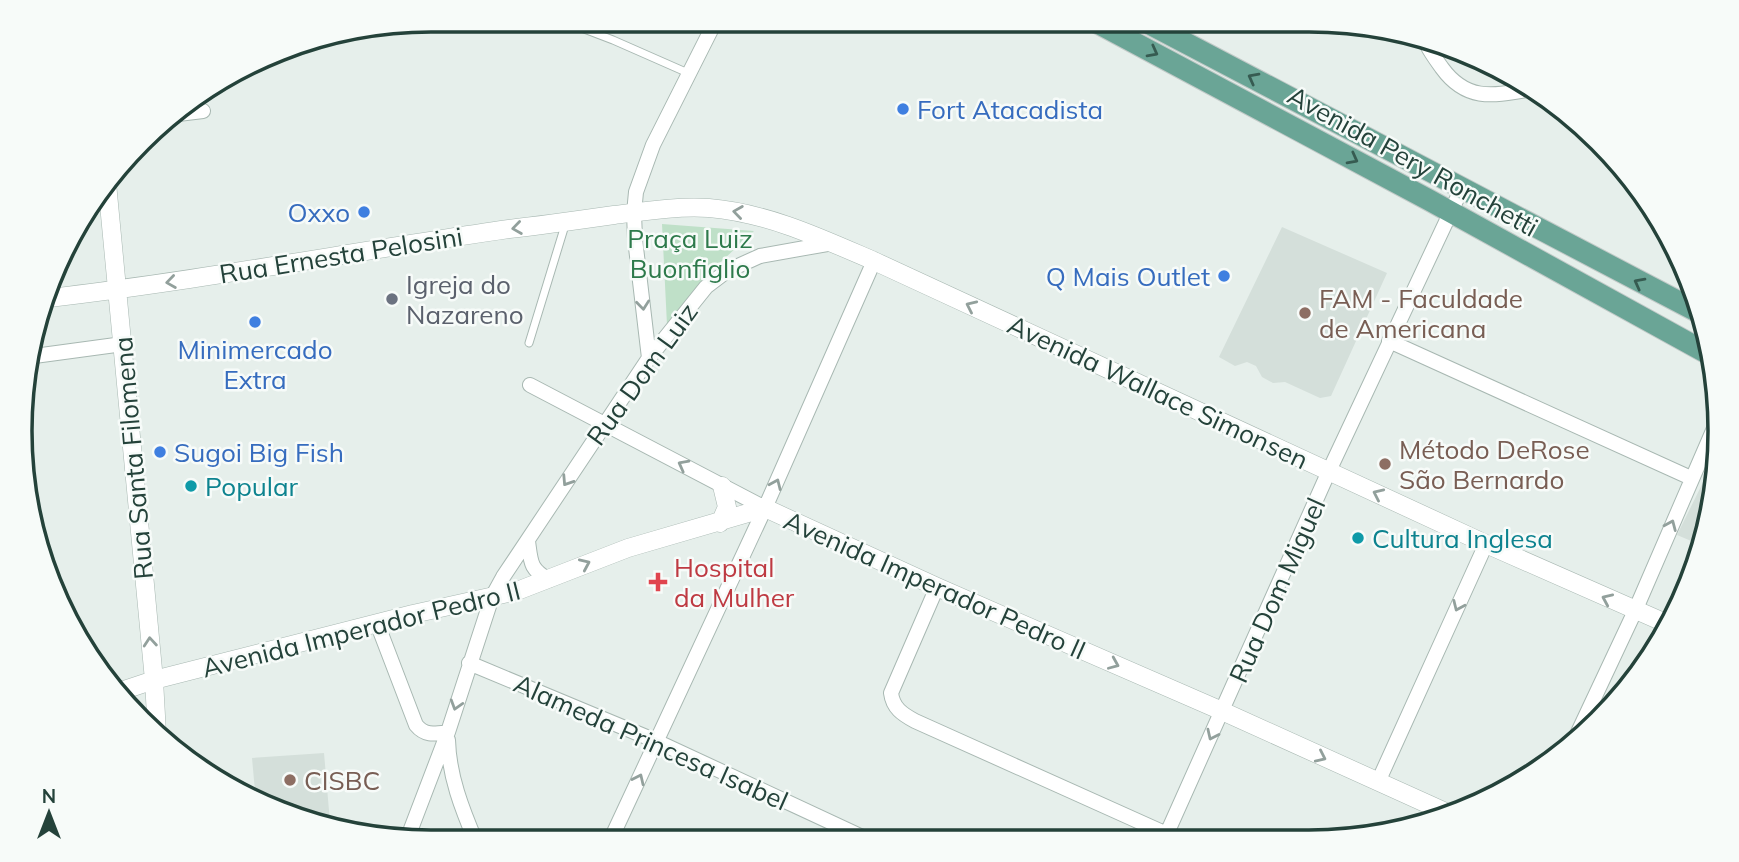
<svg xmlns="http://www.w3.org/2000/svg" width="1739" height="862" font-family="Mulish,sans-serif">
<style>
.built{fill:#d4dfda}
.green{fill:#bfe0c8}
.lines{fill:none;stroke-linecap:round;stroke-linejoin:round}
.service-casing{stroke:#a8b8b2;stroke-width:9}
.minor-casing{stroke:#a8b8b2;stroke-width:16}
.tertiary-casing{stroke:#a8b8b2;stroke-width:19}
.primary-casing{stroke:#c2cac8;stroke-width:23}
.service{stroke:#fff;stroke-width:7}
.minor{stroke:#fff;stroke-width:14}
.tertiary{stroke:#fff;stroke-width:18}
.primary{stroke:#6aa596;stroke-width:21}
.oneway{stroke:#365b51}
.oneway2{stroke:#92a09c}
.shop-dot{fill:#3f7fe0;stroke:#f7fbf9;stroke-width:2.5}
.worship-dot{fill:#6b7280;stroke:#f7fbf9;stroke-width:2.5}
.education-dot{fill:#8d6e63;stroke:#f7fbf9;stroke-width:2.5}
.culture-dot{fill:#0f9aa8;stroke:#f7fbf9;stroke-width:2.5}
.health-dot{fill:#e0444e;stroke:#f7fbf9;stroke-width:2.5}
.labels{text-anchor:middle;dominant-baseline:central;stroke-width:5;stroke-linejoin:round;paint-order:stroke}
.shop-label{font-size:26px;fill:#366cbe;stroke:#f7fbf9;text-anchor:start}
.street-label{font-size:26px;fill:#24423a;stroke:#f7fbf9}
.park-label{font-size:26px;fill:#2d7a4b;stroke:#f7fbf9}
.worship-label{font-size:26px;fill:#5b616d;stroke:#f7fbf9;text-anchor:start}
.education-label{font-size:26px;fill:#785e54;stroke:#f7fbf9;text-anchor:start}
.culture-label{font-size:26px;fill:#0d838f;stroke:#f7fbf9;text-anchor:start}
.health-label{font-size:26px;fill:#be3a42;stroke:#f7fbf9;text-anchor:start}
.rim{fill:none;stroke:#24423a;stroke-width:3.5}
</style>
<rect width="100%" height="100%" fill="#e6efeb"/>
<!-- built -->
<path class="built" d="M1282,227L1387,273L1331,396L1320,398L1285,382L1273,383L1262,377L1256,366L1247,362L1235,366L1219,357Z
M1718,452L1719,458L1696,543L1677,535Z
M324,753L330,822L256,802L252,758Z"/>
<!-- green -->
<path class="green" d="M662,224L754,231L708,274L667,325Z"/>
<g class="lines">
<!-- service casing -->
<g class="service-casing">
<path id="service" d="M558,19L613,40L688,73
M529,343L566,222"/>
</g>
<!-- minor casing -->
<g class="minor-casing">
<path id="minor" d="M1427,45C1431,53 1437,61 1442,68C1466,101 1492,96 1527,90
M170,115L203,111
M1389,341L1691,478
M27,357L123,344
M649,358L635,239L634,213L636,192L653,145L716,20
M530,385L765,508
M528,541C531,563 530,569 549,580
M937,587L891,693C893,708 902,714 915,721L1180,840
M377,623L416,725C425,736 434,734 448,732
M469,663L656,741L871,841
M448,740C449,776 462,809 476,842
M1573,743L1635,611L1715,426
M1378,782L1486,544
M1164,840L1329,471L1462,188
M610,841L765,508L874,261
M406,842L448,732L492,597L503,577L649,358L706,287L727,271L760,256L833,243"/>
</g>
<!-- tertiary casing -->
<g class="tertiary-casing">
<path id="tertiary" d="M107,183L154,680L157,734
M49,298C203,280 356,251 509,229C544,225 579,220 614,215C646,211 677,206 709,208C768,213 821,238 874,261L1486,544L1670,625
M720,523L727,507L722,486
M118,692L154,680L413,614L517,591L628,548L765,508L937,587L1222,711L1452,815"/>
</g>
<!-- primary casing -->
<g class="primary-casing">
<path id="primary" d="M1092,20L1429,200L1705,352
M1142,20L1700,313"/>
</g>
<!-- service -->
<use href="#service" class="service"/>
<!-- minor -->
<use href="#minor" class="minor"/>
<!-- tertiary -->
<use href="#tertiary" class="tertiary"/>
<!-- primary -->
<use href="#primary" class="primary"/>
</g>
<!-- one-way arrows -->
<defs><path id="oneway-chevron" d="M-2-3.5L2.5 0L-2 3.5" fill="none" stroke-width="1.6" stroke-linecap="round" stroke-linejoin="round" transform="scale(1.75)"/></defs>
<g class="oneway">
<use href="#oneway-chevron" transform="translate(1153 52) rotate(28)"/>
<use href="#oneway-chevron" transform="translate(1253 78) rotate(-152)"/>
<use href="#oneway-chevron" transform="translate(1353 159) rotate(28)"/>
<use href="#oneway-chevron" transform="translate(1639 283) rotate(-152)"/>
</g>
<g class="oneway2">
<use href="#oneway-chevron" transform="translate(738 212) rotate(-172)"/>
<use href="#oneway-chevron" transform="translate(517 228) rotate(172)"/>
<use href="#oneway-chevron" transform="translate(171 282) rotate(172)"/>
<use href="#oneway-chevron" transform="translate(643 305) rotate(84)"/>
<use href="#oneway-chevron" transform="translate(971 306) rotate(-155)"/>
<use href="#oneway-chevron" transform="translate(683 465) rotate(-152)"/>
<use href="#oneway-chevron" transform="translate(567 481) rotate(123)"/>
<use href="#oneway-chevron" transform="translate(776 484) rotate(-66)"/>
<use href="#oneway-chevron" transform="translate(1378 494) rotate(-155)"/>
<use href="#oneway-chevron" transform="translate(1671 525) rotate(-67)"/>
<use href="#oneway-chevron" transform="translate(585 564) rotate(-24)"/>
<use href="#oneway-chevron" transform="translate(1607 599) rotate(-156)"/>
<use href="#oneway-chevron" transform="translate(1458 606) rotate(114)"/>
<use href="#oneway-chevron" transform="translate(150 642) rotate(-95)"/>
<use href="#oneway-chevron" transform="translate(1114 664) rotate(23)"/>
<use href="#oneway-chevron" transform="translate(456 705) rotate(107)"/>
<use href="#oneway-chevron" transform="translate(1212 735) rotate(115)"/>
<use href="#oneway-chevron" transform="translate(1321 757) rotate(25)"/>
<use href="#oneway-chevron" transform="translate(639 779) rotate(-65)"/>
</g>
<!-- markers -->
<g class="shop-dot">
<circle cx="903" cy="109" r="7"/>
<circle cx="364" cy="212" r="7"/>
<circle cx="1224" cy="276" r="7"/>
<circle cx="255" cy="322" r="7"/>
<circle cx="160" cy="452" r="7"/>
</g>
<circle class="worship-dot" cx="392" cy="299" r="7"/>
<g class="education-dot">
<circle cx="1305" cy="313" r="7"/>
<circle cx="1385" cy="464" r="7"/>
<circle cx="290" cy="780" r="7"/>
</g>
<g class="culture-dot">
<circle cx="191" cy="486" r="7"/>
<circle cx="1358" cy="538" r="7"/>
</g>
<path class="health-dot" d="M654.5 571.5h7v7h7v7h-7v7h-7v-7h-7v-7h7z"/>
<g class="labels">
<!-- shop labels -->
<g class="shop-label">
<text x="917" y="109">Fort Atacadista</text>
<text x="350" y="212" text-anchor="end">Oxxo</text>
<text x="1210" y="276" text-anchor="end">Q Mais Outlet</text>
<text x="255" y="349" text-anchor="middle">Minimercado<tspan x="255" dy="30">Extra</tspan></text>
<text x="174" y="452">Sugoi Big Fish</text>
</g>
<!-- street labels -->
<g class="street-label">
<text transform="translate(1413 161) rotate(29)">Avenida Pery Ronchetti</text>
<text transform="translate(341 255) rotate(-9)">Rua Ernesta Pelosini</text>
<text transform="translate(642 374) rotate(-54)">Rua Dom Luiz</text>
<text transform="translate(1158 392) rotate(25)">Avenida Wallace Simonsen</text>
<text transform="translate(133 458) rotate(-95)">Rua Santa Filomena</text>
<text transform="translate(935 585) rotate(24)">Avenida Imperador Pedro II</text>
<text transform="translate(1277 590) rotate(-66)">Rua Dom Miguel</text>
<text transform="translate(361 629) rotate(-14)">Avenida Imperador Pedro II</text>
<text transform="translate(651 742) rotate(24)">Alameda Princesa Isabel</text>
</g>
<!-- park labels -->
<g class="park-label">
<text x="690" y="238">Praça Luiz<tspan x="690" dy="30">Buonfiglio</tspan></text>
</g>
<!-- worship labels -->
<g class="worship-label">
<text x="406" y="284">Igreja do<tspan x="406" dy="30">Nazareno</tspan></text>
</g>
<!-- education labels -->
<g class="education-label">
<text x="1319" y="298">FAM - Faculdade<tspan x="1319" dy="30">de Americana</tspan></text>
<text x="1399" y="449">Método DeRose<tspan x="1399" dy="30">São Bernardo</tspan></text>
<text x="304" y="780">CISBC</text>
</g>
<!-- culture labels -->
<g class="culture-label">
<text x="205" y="486">Popular</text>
<text x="1372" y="538">Cultura Inglesa</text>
</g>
<!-- health labels -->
<g class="health-label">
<text x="674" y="567">Hospital<tspan x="674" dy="30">da Mulher</tspan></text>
</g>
</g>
<!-- crop -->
<path d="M0 0H1739V862H0ZM431 32H1309A399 399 0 0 1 1708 431V431A399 399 0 0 1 1309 830H431A399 399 0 0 1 32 431V431A399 399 0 0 1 431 32Z" fill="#f7fbf9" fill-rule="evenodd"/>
<path class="rim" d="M431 32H1309A399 399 0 0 1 1708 431V431A399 399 0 0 1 1309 830H431A399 399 0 0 1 32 431V431A399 399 0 0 1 431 32Z"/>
<!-- north arrow -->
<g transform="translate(49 813)" stroke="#f7fbf9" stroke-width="5" paint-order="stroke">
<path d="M0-5L12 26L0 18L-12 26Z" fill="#24423a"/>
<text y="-10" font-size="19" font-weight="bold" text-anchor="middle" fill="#24423a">N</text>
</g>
</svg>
